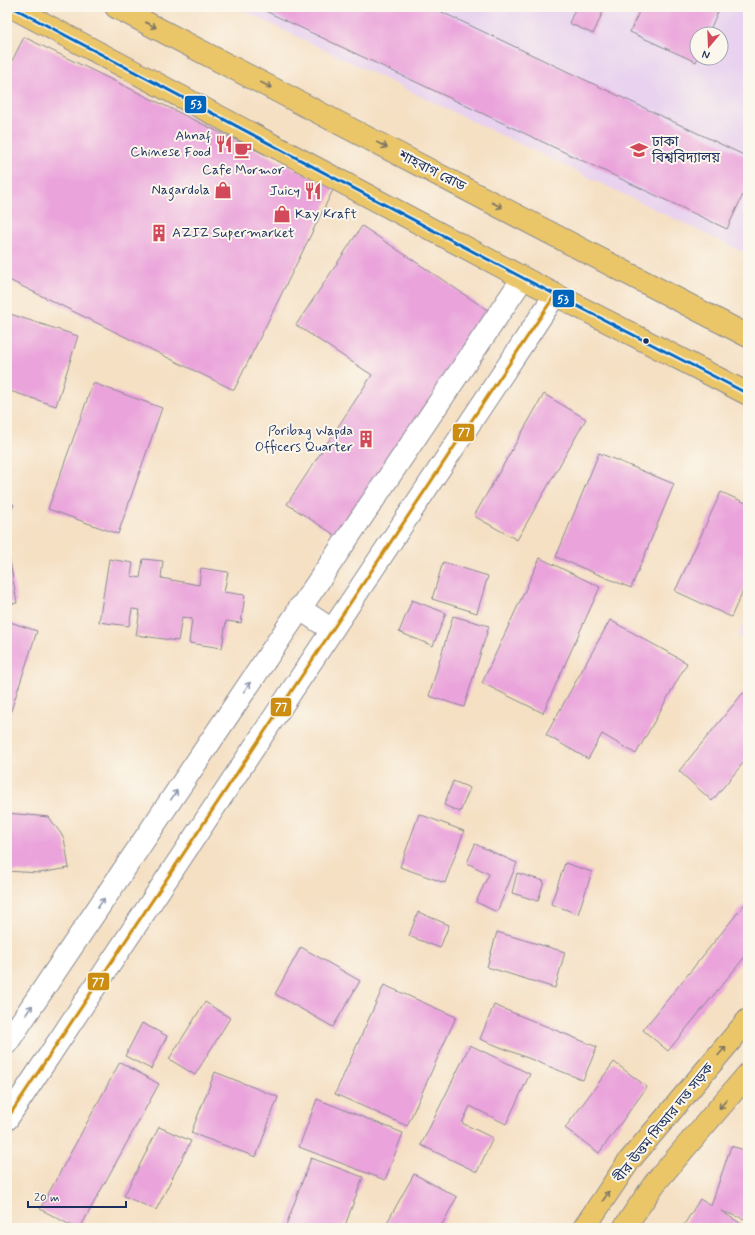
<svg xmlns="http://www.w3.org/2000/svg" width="755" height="1235" font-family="Mynerve,'Noto Sans Bengali',sans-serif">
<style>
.built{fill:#e8d2ef;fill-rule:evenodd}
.building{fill:#eaa4db}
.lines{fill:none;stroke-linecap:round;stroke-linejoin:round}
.minor-casing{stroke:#888891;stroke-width:24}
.major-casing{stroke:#888891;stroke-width:24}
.highway-casing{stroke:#888891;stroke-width:24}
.minor{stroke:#fff;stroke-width:22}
.major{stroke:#ebc669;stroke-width:22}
.highway{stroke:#ebc669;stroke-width:22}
.bus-1-casing{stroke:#fbf7ec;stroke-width:6}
.bus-2-casing{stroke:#fbf7ec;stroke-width:6}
.bus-1{stroke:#0065bd;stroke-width:3}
.bus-2{stroke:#cb8e13;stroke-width:3}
.oneway{stroke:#797363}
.oneway2{stroke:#8d97ae}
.bus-dot{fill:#1b2f5e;stroke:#fbf7ec;stroke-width:1.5}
.labels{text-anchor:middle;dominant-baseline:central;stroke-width:4;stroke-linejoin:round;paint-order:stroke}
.poi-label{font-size:14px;fill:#1b2f5e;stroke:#fbf7ec;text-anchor:end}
.street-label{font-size:14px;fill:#1b2f5e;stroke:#fbf7ec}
.line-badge{stroke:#fbf7ec;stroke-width:1.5}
.badge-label{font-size:11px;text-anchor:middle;font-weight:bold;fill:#fff}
</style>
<rect width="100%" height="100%" fill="#fbf7ec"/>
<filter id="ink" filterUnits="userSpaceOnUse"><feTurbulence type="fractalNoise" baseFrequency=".025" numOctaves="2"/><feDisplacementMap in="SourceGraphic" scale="8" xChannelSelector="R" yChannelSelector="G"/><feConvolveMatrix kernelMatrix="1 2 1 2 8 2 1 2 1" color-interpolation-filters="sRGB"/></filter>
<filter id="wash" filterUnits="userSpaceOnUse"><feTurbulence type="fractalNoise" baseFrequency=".012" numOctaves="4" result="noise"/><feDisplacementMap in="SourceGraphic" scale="16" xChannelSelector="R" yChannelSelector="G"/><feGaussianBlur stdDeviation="0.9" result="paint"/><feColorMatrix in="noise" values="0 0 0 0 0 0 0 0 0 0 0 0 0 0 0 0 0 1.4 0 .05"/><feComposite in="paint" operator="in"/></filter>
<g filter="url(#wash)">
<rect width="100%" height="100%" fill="#f5e0c4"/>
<!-- built -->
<path class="built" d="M236,7H748V241L743,252ZM697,34H721V58H697Z
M748,617V642L738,636Z"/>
<g id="blocks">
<!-- building -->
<path class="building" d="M257,7H431L748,157V184L727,229Z
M576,7H605L593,34L569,23Z
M641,7H720L708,34H697V58L696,62L630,32Z
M24,37L334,188L234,390L7,279V71Z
M362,226L489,311L338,537L287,504L372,375L296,325Z
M7,313L78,336L56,406L7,390Z
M93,383L162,408L118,534L48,509Z
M544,394L586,419L517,540L474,516Z
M599,453L674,484L631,588L556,557Z
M721,492L748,504V580L731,617L675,591Z
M7,502L14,505L7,519Z
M7,549H8L17,603L7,604Z
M540,558L600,587L543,713L482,683Z
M109,559L133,563L131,576L140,578L143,559L163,561L161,578L199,585L201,568L228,572L224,592L245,595L241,623L226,621L222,648L189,643L192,619L182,617L178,641L136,635L140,610L132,609L129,626L99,622Z
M443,562L488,576L477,613L432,599Z
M412,600L446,613L433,646L399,632Z
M453,616L489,626L464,707L429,696Z
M610,620L687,663L636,754L602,734L588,759L546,735Z
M7,621L37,631L7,723Z
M743,693L748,698V757L712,801L679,771Z
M453,781L470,788L460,812L444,805Z
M7,813L49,817L64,838L69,868L39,873L7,871Z
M419,814L464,831L445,883L400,867Z
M475,844L517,863L497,912L476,902L489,874L467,863Z
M565,863L592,872L578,914L551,904Z
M517,873L544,881L538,901L512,893Z
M748,900V953L668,1051L643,1030Z
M418,912L449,925L440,948L409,936Z
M497,932L565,952L555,988L487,967Z
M301,947L360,981L333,1027L275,994Z
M384,985L456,1017L407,1126L335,1094Z
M205,1002L230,1018L195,1075L169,1059Z
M494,1005L597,1047L583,1080L480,1039Z
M142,1023L167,1036L151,1069L125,1056Z
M470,1045L530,1074L506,1124L470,1106L462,1123L493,1138L477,1172L421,1145Z
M120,1062L159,1084L80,1228H76L40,1209Z
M614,1062L647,1087L599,1153L565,1128Z
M215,1072L278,1097L256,1157L191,1133Z
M317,1099L403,1133L385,1180L299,1147Z
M159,1127L191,1141L156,1210L124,1196Z
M731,1146L748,1151V1220L721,1211L748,1228H682L700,1199L711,1206Z
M311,1158L363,1177L344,1228H285Z
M414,1174L457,1197L440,1228H384Z"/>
</g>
</g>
<g filter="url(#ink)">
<use href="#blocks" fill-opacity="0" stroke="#888891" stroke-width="1"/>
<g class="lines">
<!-- minor casing -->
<g class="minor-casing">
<path id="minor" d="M299,608L332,630
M7,1043L523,278
M7,1119L555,295"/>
</g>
<!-- major casing -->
<g class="major-casing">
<path id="major" d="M584,1228L629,1161L748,1020
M624,1228L655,1183L748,1074"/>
</g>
<!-- highway casing -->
<g class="highway-casing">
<path id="highway" d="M12,7L523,278L748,394
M116,7L748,336"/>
</g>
<!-- minor -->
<use href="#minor" class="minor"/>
<!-- major -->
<use href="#major" class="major"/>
<!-- highway -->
<use href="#highway" class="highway"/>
<!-- bus-1 casing -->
<g class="bus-1-casing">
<path id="bus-1" d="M12,7L523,278L748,394"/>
</g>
<!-- bus-2 casing -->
<g class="bus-2-casing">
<path id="bus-2" d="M7,1119L555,295"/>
</g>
<!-- bus-1 -->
<use href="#bus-1" class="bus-1"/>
<!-- bus-2 -->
<use href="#bus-2" class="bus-2"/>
</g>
<!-- one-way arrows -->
<defs><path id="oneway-shaft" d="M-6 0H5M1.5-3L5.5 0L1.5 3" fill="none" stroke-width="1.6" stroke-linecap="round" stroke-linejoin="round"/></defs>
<g class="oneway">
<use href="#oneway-shaft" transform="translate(151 25) rotate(27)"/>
<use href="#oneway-shaft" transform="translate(266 85) rotate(27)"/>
<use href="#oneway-shaft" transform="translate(382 145) rotate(27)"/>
<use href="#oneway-shaft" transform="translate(497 205) rotate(27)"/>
<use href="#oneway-shaft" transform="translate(722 1051) rotate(-50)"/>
<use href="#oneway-shaft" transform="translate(723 1104) rotate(131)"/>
<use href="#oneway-shaft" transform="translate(606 1196) rotate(-56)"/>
</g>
<g class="oneway2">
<use href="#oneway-shaft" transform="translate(247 687) rotate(-56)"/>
<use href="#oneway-shaft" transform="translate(174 795) rotate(-56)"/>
<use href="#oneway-shaft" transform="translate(101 903) rotate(-56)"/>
<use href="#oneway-shaft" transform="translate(29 1010) rotate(-56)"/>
</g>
</g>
<!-- icons -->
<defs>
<g id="restaurant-bare" transform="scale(1.38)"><path d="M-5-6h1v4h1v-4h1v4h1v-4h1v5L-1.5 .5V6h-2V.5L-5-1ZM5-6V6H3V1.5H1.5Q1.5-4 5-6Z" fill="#d1495b" stroke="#fbf7ec" stroke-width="2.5" paint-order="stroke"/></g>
<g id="cafe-bare" transform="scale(1.38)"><path d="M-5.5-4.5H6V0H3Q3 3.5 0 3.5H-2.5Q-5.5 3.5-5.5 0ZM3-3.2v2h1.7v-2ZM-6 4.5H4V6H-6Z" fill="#d1495b" stroke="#fbf7ec" stroke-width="2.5" paint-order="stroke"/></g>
<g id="university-bare" transform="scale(1.38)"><path d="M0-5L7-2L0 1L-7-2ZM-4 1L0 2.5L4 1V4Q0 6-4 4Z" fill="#d1495b" stroke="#fbf7ec" stroke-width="2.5" paint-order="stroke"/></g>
<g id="shop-bare" transform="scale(1.38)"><path d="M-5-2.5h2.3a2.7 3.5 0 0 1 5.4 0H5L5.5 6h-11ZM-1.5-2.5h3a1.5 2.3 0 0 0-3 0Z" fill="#d1495b" stroke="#fbf7ec" stroke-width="2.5" paint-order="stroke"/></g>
<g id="building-bare" transform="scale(1.38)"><path d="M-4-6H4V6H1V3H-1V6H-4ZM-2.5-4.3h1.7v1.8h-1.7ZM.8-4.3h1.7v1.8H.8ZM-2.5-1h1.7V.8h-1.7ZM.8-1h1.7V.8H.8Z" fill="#d1495b" stroke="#fbf7ec" stroke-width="2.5" paint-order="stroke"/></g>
</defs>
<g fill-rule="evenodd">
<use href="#restaurant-bare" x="224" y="144"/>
<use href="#cafe-bare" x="243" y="150"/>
<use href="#university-bare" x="639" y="150"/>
<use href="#shop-bare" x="223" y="190"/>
<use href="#restaurant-bare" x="313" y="191"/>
<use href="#shop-bare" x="282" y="214"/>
<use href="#building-bare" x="159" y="233"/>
<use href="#building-bare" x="366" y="439"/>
</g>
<!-- markers -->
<circle class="bus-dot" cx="646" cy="341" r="3.5"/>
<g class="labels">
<!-- poi labels -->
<g class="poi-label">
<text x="211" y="136">Ahnaf<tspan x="211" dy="16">Chinese Food</tspan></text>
<text x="652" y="142" text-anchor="start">ঢাকা<tspan x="652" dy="16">বিশ্ববিদ্যালয়</tspan></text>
<text x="243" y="170" text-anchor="middle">Cafe Mormor</text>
<text x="210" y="190">Nagardola</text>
<text x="300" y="191">Juicy</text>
<text x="295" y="214" text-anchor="start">Kay Kraft</text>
<text x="172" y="233" text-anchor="start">AZIZ Supermarket</text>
<text x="353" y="431">Poribag Wapda<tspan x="353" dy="16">Officers Quarter</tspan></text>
</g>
<!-- street labels -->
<g class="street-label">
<text transform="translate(432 171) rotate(27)">শাহবাগ রোড</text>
<text transform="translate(664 1123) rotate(-51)">বীর উত্তম সিআর দত্ত সড়ক</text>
</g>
</g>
<g class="line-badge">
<rect x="184" y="95" width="23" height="19" rx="4" fill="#0065bd"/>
<rect x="552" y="289" width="23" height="19" rx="4" fill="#0065bd"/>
<rect x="452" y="423" width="23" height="19" rx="4" fill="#cb8e13"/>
<rect x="270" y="697" width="22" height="20" rx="4" fill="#cb8e13"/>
<rect x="87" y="972" width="23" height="19" rx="4" fill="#cb8e13"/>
</g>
<g class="badge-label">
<text x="196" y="108">53</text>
<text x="563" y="303">53</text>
<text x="464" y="436">77</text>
<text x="281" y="711">77</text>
<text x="98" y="986">77</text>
</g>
<!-- margin -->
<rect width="755" height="1235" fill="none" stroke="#fbf7ec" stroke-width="24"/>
<!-- north arrow -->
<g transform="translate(709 46) rotate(199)"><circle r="19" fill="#fbf7ec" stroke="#a1a7b3"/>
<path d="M0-3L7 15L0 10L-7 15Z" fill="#d1495b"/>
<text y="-6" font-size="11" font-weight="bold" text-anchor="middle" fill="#1b2f5e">N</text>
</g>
<!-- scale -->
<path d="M28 1201v6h98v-6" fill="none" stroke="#1b2f5e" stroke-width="2"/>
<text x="34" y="1201" font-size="12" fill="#1b2f5e" stroke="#fbf7ec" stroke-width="3" paint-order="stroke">20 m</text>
</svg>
